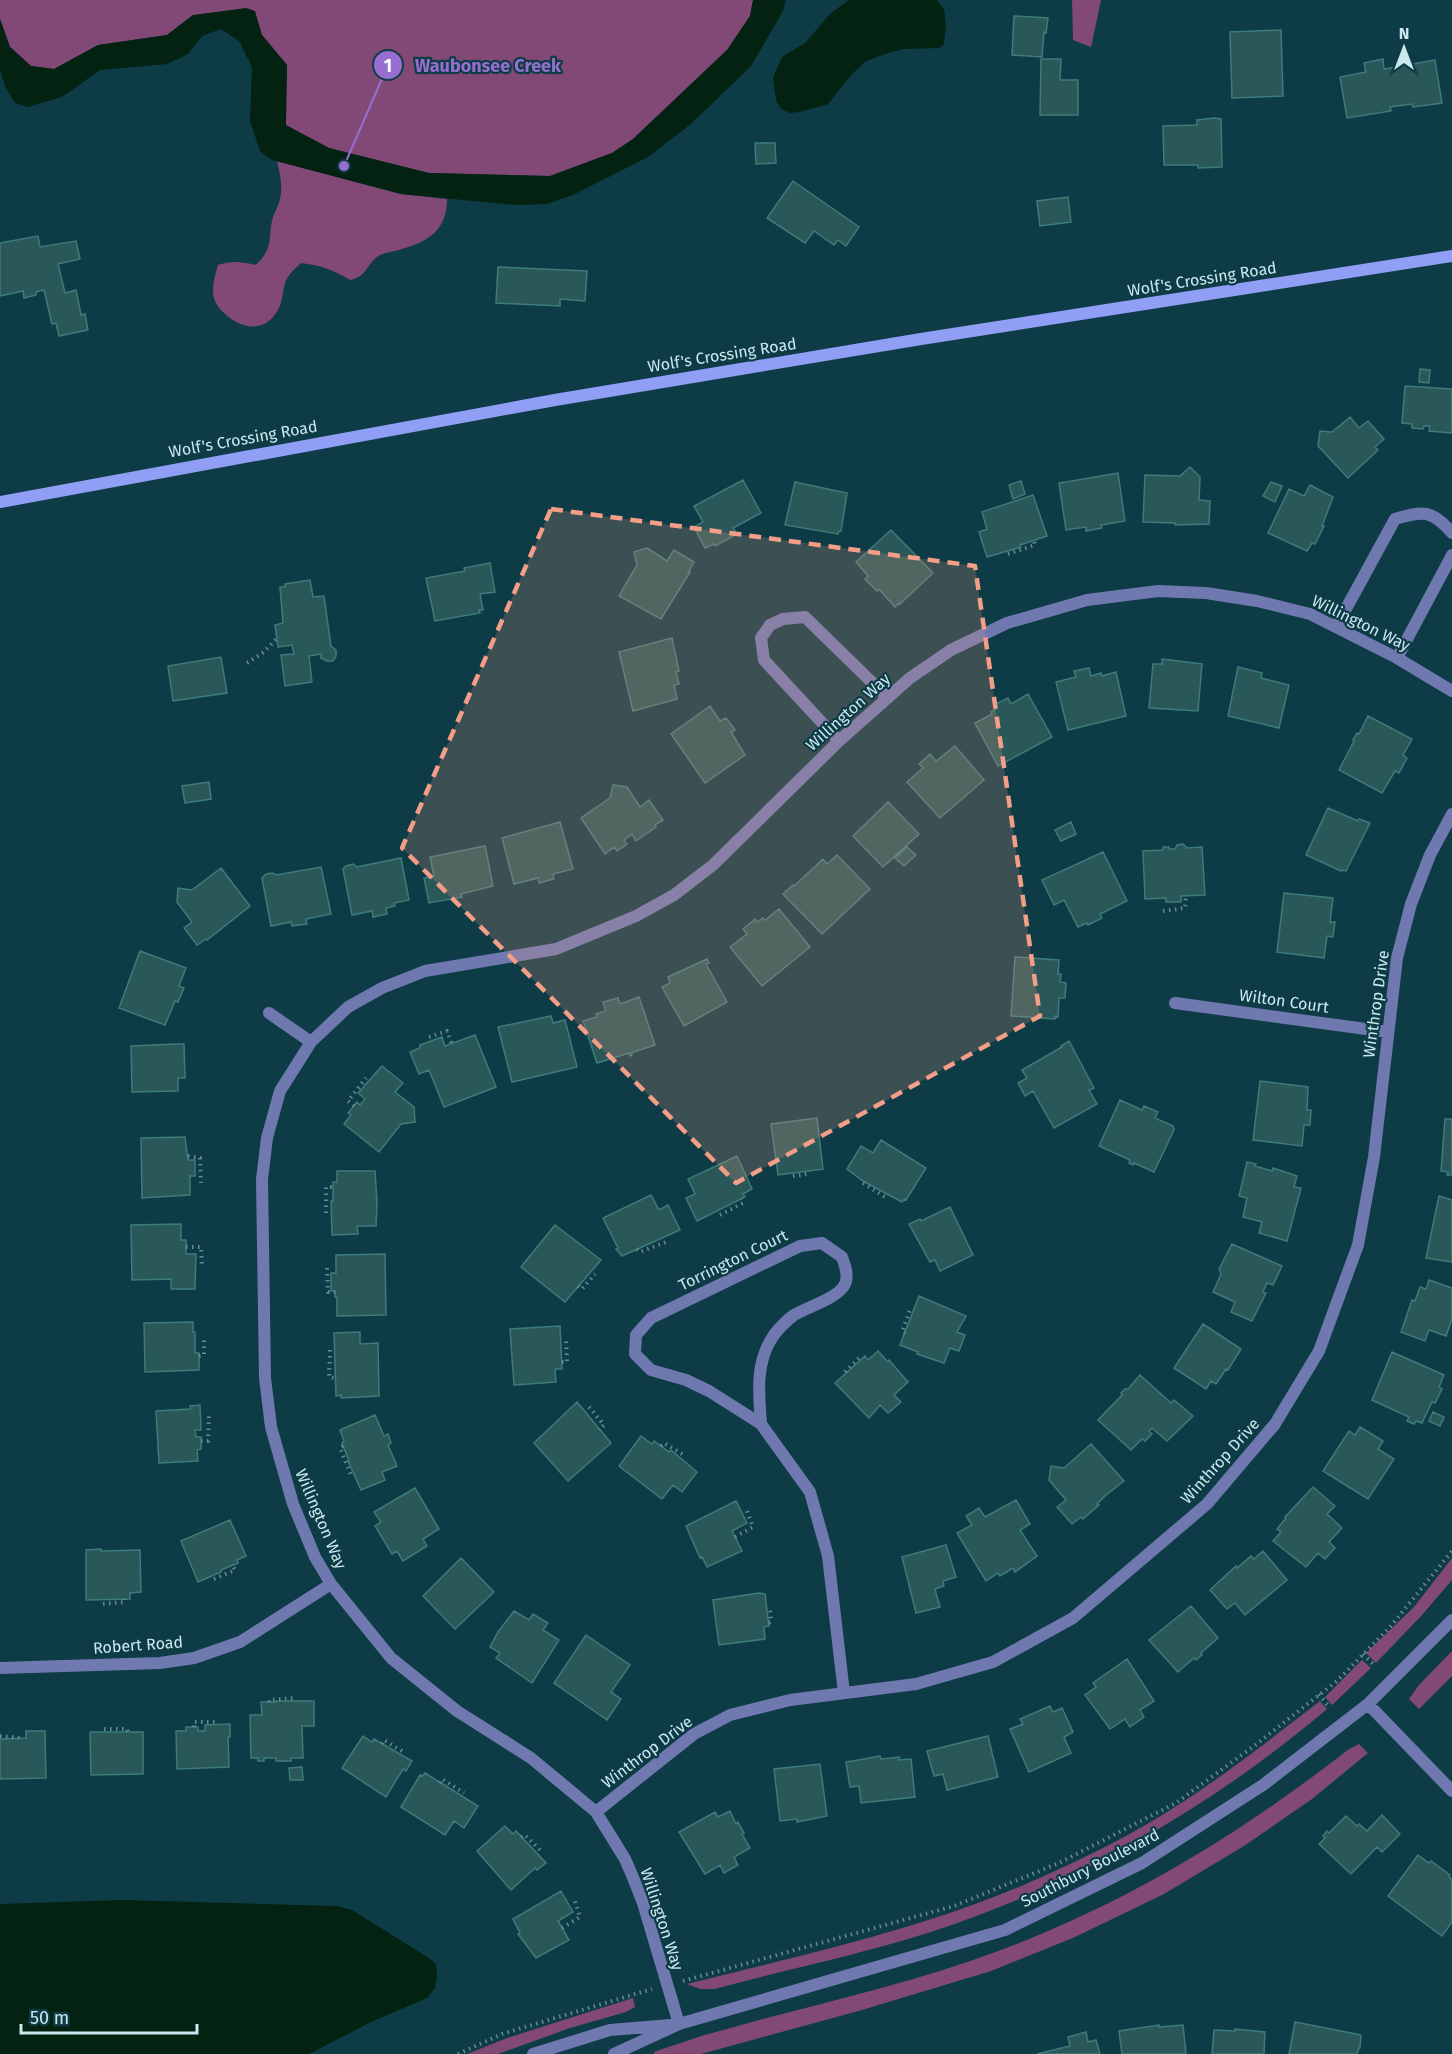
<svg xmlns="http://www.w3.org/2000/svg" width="1452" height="2054" font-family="'Fira Sans',sans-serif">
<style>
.green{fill:#824976}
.water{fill:#032211}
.building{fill:#2a5858;stroke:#3e7b7b;stroke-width:1.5}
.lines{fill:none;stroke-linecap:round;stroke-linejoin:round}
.path{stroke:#658b94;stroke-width:4;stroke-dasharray:1.5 4.5;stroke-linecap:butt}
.minor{stroke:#6f79b0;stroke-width:12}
.secondary{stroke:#909ff5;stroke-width:12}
.marked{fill:#f49e88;fill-opacity:0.2;stroke:#f49e88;stroke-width:4.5;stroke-dasharray:12 8;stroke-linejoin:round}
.labels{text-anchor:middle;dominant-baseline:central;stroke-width:4.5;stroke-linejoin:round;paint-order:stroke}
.street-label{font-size:16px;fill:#cbe8ef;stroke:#0e3c46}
.leader{fill:none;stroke:#976ed0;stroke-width:2}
.callout-dot{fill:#976ed0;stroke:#0e3c46;stroke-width:2}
.mark-label{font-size:18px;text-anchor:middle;font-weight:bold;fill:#fff}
.callout-label{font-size:18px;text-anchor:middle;font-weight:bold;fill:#976ed0;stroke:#0e3c46;stroke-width:4.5;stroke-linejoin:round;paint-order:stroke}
</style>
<rect width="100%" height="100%" fill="#0e3c46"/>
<!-- green -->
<path class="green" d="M0,0H753L750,16L727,50L633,139L612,153L550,176L429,173L329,148L285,125L287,65L262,35L193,15L167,35L98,45L54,69L31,66L10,47L0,19Z
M1072,0H1101L1091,47L1073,40Z
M277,161L401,194L447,199C447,233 425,243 395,251C390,252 382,253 377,257C365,267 367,276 350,280C334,270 319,265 301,263C297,267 291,272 288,277C282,285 284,298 279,308C266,334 241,330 223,312C208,298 213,282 218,265C232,260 242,262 256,265C275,246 267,239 273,217C275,211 279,205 280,199C283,186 280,174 277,161Z
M1452,1558V1580L1422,1615L1376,1663L1366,1653L1414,1607Z
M1452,1651V1676L1419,1709L1409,1699L1419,1685Z
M1362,1660L1371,1668L1332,1705L1325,1697Z
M1320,1701L1327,1709C1210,1808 1079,1883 934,1931C863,1954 788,1969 715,1989H700L687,1984C766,1964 847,1946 925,1921C994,1900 1062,1870 1126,1836C1196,1798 1258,1749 1320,1701Z
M1359,1744L1368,1753L1312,1799L1244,1846L1164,1894L1075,1937L991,1971L862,2010L701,2054H654V2052C678,2044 702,2035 727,2029C818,2003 912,1984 1001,1950C1131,1901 1240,1834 1349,1749Z
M633,1998L635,2007L626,2012L570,2028L498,2054H467L507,2038Z"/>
<!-- water -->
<path class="water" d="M753,0H786L783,11L751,66L691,124L648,157L573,195L547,204L516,205L401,194L272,160L260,151L250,121L252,67L239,41L221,29L202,36L188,54L167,64L100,70L62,97L28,107L15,103L6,88L0,71V19L10,47L31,66L54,69L98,45L167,35L193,15L246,8L255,11L262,35L287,65L286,125L329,148L429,173L550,176L612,153L633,139L727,50L750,16Z
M849,0H937L944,9L946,26L944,44L939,48L903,49L885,54L866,61L853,73L828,104L800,112L790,113L781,109L776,100L773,78L782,57L805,43L831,13Z
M123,1900L336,1906L352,1910L432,1960L436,1965L437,1977L435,1988L427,1998L371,2022L309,2054H0V1904Z"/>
<!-- building -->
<path class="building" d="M1014,16L1048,18L1046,33L1044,32L1042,57L1012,55Z
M1281,30L1283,96L1232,98L1230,32Z
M1041,59H1061L1060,80H1078V115H1040Z
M1383,59L1384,69L1435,60L1442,103L1413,107L1412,104L1390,107L1391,111L1347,118L1340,77L1366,72L1364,63Z
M1214,118L1221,119L1222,167L1198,168V165H1164L1163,126L1197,125V120Z
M755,143H775L776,163L756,164Z
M793,181L859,227L846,246L838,240L834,245L814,231L805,243L767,218Z
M1068,197L1071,222L1040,226L1037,201Z
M38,236L40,247L76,241L80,259L58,264L65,293L76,290L81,315L85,314L88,330L59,336L56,323L52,324L44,290L36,292V295L24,298L23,291L0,296V243Z
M498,267L587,271L585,301L560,299V306L496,303Z
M1420,369L1430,370L1429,383L1419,382Z
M1405,386L1452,389V433L1429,431L1430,426H1424L1423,429L1412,428V424L1402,423Z
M1350,417L1359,428L1368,421L1384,439L1375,447L1378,450L1348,478L1318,446L1320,431L1332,432Z
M1190,467L1200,477L1199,500L1210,501L1209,524L1175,525V523L1143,522L1145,475L1180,476Z
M1118,473L1125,521L1101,525L1102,528L1086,531V527L1066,530L1059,483Z
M743,480L761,513L733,528L737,534L715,546L714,544L705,548L694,527L703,522L694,506Z
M1021,481L1025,494L1013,499L1009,485Z
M795,482L847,493L841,531H839L838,534L785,525Z
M1271,482L1282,486L1275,502L1263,496Z
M1310,485L1333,497L1322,526H1324L1315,544L1312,543L1307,551L1268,533L1289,489L1304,496Z
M1033,495L1047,536L1020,545L1021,547L987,557L979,532L987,529L982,512Z
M891,530L933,573L900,604L899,603L895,607L879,589L877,591L865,579L868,576L856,562Z
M647,548L667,561L674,550L694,562L689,571L690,572L661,619L619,596L637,565L634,552Z
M490,563L495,592L480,594L483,610H479L480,613L435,621L426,578L465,571L464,568Z
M310,580L313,597L324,596L331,646L336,650V656L333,661H327L321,658V654L309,656L312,682L285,686L281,655L294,654L292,645L278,647L275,625L283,623L280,587H285V584Z
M672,638L679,671L676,672L679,684L674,685L677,699L633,711L619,652Z
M221,657L227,693L173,701L168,666Z
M1162,659L1202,664L1198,711L1149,708L1153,664H1162Z
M1238,667L1262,673L1261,678L1289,685L1279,728L1228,716Z
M1089,668L1091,676L1101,673L1102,676L1116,672L1126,716L1068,730L1056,682L1076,677L1074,671Z
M1028,694L1052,737L998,766L975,723L992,714L991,712L996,709L994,705L1008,698L1011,704Z
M710,706L720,721L726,718L735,730L731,732L745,755L705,783L671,734Z
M1368,716L1412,739L1403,755L1407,758L1399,773L1395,771L1382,793L1339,770L1354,741L1353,740L1357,733L1359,734Z
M955,746L984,780L940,818L907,782L923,768L919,764L930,754L936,761Z
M209,782L211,799L185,803L182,786Z
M613,785L627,787L640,807L649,800L663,820L655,825L656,827L636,841L632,834L624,840L627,844L617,851L614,847L605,854L581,818L610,798Z
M888,802L919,834L883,867L853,836Z
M1328,808L1358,821L1359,819L1370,823L1346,871L1342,870L1341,871L1306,855Z
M560,822L573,869L553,874L554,879L539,883L538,878L514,884L502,838Z
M1071,822L1076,834L1061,841L1055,830Z
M1183,844L1187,848L1202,847L1205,895L1181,896V902H1166V898L1145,899L1143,851L1163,850V847H1169V849H1175L1177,845Z
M485,846L493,886L461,894L462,897L429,903L424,878L434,876L430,857Z
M907,847L916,855L904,866L895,858Z
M1103,852L1127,901L1100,914L1102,918L1088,925L1087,923L1078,927L1064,900L1054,905L1042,880Z
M837,855L870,889L822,934L783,894L793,885L794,886L823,859L827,864Z
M401,858L409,900L394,903L395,906L386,908L387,914L373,917L372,911L352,915L343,869L346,866L353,864L357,867Z
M321,867L331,914L306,919L307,924L292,926L291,922L271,926L262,878L266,874L273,873L276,875Z
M221,868L250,906L207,940L206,939L197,945L184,928L192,922L177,902L178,888L192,890Z
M1284,893L1333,898L1330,922H1335L1333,937L1327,936L1324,958L1277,952Z
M779,909L810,947L762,986L730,947L747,934L743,929L755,919L758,922L763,918L765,920Z
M140,951L186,968L179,986L184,988L178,1002L175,1001L165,1025L119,1008Z
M1015,957L1059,960L1058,974H1061L1060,982L1066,983L1065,998H1059L1058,1017L1055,1016V1019L1011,1016Z
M707,959L709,963L706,964L727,1002L684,1026L662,987L670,983L668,977Z
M639,997L655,1045L631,1053L632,1055L630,1056L629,1053L597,1063L583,1021L597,1017L596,1014L606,1011L603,1002L618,998L620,1004Z
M551,1016L553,1023L565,1020L577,1067L512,1082L498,1027Z
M475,1035L496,1087L444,1107L429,1070L419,1074L410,1052L420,1048V1045L442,1037L445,1046Z
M1069,1041L1094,1088L1089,1090L1097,1104L1054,1128L1033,1091L1025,1096L1018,1083L1027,1078L1022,1070L1062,1047L1061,1046Z
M176,1044H184L185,1078H178V1091L132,1092L131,1046Z
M382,1066L403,1083L395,1092L414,1107L415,1122L401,1124L379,1152L344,1124L351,1115L348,1113L357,1102L360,1105L365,1099L358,1093Z
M1260,1081L1308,1087L1307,1110H1311L1310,1125H1304L1302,1146L1253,1140Z
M1120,1100L1142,1110L1144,1106L1158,1112L1155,1118L1173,1126L1174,1130L1154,1172L1134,1163L1133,1165L1129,1163L1130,1160L1099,1146Z
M817,1118L823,1169L778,1175L771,1124Z
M1445,1119H1452V1175H1447L1448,1172L1441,1171Z
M185,1137L188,1160H195V1176H190V1195L142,1198L141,1138Z
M881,1140L926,1168L906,1200L904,1199L902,1202L863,1181L847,1169L861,1146L873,1153Z
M737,1156L752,1189L743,1194L745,1197L697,1221L686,1198L695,1194L688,1179Z
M1247,1162L1256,1164L1255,1166L1272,1171L1273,1168L1297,1176L1294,1187L1301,1188L1287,1241L1259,1233L1262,1222L1243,1217L1247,1198L1239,1196Z
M337,1171H375L377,1203L376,1226H357L358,1234L332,1235L331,1201H333V1182H337Z
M651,1195L659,1210L668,1205L680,1230L622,1256L616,1249L618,1248L603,1218Z
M1439,1196L1452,1200V1262L1426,1258Z
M950,1207L973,1255L940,1271L935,1260L930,1262L909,1224L920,1219L921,1221Z
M181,1224V1240H186V1254H196L195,1289H171V1279L132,1280L131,1225Z
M555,1225L601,1260L565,1302L521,1267Z
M1232,1244L1282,1266L1273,1285L1267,1283L1263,1292L1266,1293L1252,1321L1231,1312L1235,1302L1213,1292L1221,1274L1219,1269Z
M385,1254L386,1315L337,1316V1297H335V1291H331V1273H336V1255Z
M1429,1280L1452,1288V1319L1446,1336L1429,1330L1425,1341L1401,1332L1412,1300L1415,1301L1420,1287L1426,1289Z
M919,1296L966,1316L957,1332L965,1335L959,1351L950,1348L944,1363L917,1354L918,1352L900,1345Z
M193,1322V1332H195V1353H199V1370L145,1372L144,1323Z
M1203,1324L1241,1349L1228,1370L1226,1369L1216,1384L1211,1381L1206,1389L1174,1368Z
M560,1326L562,1369H555L556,1382L514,1385L510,1329Z
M360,1332V1344L378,1343L379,1396L341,1398V1395L336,1396L334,1333Z
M878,1351L888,1362L889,1360L908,1382L894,1395L901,1402L888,1413L880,1405L869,1418L835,1383L865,1356L868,1360Z
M1392,1352L1444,1375L1439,1387L1442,1389L1435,1403L1432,1402L1422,1423L1416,1421L1414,1424L1407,1421L1409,1417L1372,1400Z
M1140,1375L1171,1403L1174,1400L1193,1416L1167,1441L1152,1428L1149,1431L1152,1434L1145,1441L1142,1439L1131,1450L1098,1420L1122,1395L1121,1393L1125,1389H1128Z
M577,1402L611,1443L568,1481L534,1443Z
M200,1405L201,1430H195L196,1437H201V1449L197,1450L198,1461L159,1463L156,1411L190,1409V1406Z
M1433,1412L1444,1417L1440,1426L1429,1421Z
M375,1415L384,1436L388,1434L391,1443L388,1445L397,1466L382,1472L385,1480L361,1490L348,1461H349L342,1443L344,1441L340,1430Z
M1360,1427L1383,1441L1378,1449L1394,1459L1368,1499L1323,1471L1349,1431L1355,1435Z
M641,1436L652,1444L654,1441L669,1452L671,1450L697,1472L682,1492L673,1485L662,1499L619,1466Z
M1091,1444L1124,1481L1106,1495L1097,1504L1099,1505L1083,1519L1081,1517L1072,1524L1057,1507L1066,1500L1049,1480L1051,1466L1064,1468Z
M1313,1487L1335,1506L1327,1514L1342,1528L1329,1542L1335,1548L1325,1559L1318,1553L1306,1567L1273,1541L1281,1532L1277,1529L1286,1518L1285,1517Z
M415,1488L439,1529L423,1539L427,1546L403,1561L397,1551L392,1554L375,1526L381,1522L374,1512Z
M1016,1500L1030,1524L1020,1530L1037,1556L1015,1572L1013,1568L1000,1576L998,1573L986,1581L957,1533L972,1525L966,1516L979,1508L985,1517Z
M736,1501L747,1523L732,1531L742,1551L707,1567L702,1557L700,1558L686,1526Z
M230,1520L246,1556L237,1560L238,1563L221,1570V1572L198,1582L181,1541Z
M946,1545L956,1577L943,1581L944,1586L935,1589L940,1607L916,1613L902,1557Z
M101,1549V1551L140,1550L141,1592L130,1593V1599L86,1600V1550Z
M1263,1551L1287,1580L1245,1615L1235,1603L1227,1609L1210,1590L1236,1566L1237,1568L1251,1556L1254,1559Z
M461,1558L494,1592L455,1629L423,1596Z
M759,1593L765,1594L769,1626L764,1627L765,1639L719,1645L713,1600Z
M1191,1606L1218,1638L1200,1654L1202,1655L1196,1660L1194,1658L1178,1672L1149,1640Z
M514,1611L529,1620L533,1614L548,1623L543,1630L559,1640L532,1683L496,1658L500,1653L490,1647L498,1632Z
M586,1635L630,1665L611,1692L621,1699L607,1720L554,1683Z
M1127,1659L1154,1701L1140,1710L1144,1717L1130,1727L1125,1719L1110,1729L1085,1695L1096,1687L1093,1683Z
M276,1701H314V1726H302L303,1758H291V1761H276V1758H264V1761H258V1758H251L250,1715H262L261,1702H276Z
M1050,1706L1053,1712L1062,1708L1073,1732L1064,1737L1071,1753L1029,1772L1010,1729L1023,1724L1020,1719Z
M230,1724V1737H228L229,1767L177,1769L176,1731H186V1727H198V1731H205V1725Z
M26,1731H45L46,1778L0,1779V1739L26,1738Z
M90,1732H143V1774L91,1775Z
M363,1736L372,1742L374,1739L412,1761L406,1771L403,1769L386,1797L342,1768Z
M988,1736L998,1777L947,1790L943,1774L934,1776L927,1751Z
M880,1756L881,1759L899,1757V1760L911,1759L915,1797L861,1803L859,1786L850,1787L846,1762Z
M820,1764L827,1816L797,1822V1819L780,1821L774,1769Z
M302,1767L303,1780H290L289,1768Z
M425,1773L478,1806L464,1828L454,1821L445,1835L401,1807L420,1775L422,1776Z
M730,1811L736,1824L738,1822L744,1833L742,1834L750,1848L734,1857L738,1865L724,1873L720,1865L705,1874L679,1832L715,1812L718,1817Z
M1382,1815L1400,1834L1382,1852L1377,1847L1351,1874L1319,1844L1325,1838L1323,1836L1327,1831L1329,1833L1346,1816L1357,1826L1359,1824L1367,1831Z
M505,1826L513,1834L516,1831L546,1863L537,1870L535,1868L511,1890L477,1851Z
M1418,1855L1429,1863L1431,1861L1450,1875L1449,1877L1452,1880V1922L1442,1936L1388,1896Z
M561,1891L573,1912L558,1921L569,1940L536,1958L518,1934L520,1933L513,1919Z
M1295,2022L1361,2035L1360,2048H1359L1357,2054H1289Z
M1159,2025V2027L1183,2025L1186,2054H1122L1119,2031Z
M1235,2029L1265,2032L1264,2054H1212L1214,2030L1235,2031Z
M1086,2032L1088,2042L1096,2040L1100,2054H1037L1070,2046L1068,2037Z"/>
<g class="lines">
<!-- path -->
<path class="path" d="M1008,554L1035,545L1034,541
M247,663L264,652L277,638
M1163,911L1185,908L1186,896
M429,1037L447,1031L452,1044
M354,1106L348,1101L366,1078
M188,1156L200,1158L201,1183
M793,1176L807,1174L806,1171
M863,1183L885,1197L888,1194
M326,1213V1187H333
M720,1215L743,1203L741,1199
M186,1247H201L202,1267
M637,1249L640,1252L669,1241
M327,1268L328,1292H335
M578,1286L582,1289L595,1274
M905,1333L902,1332L911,1307
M330,1350L329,1377L335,1378
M199,1356L204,1355V1338
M562,1362H567L566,1338
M845,1372L860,1357L862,1358
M589,1407L604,1425L599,1430
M201,1441H208L209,1415
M343,1446L340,1448L351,1475
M661,1446L664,1443L684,1455
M735,1537L753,1527L747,1511
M214,1579L235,1570L232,1565
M103,1604L125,1602V1599
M769,1623L771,1622L770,1608
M1363,1654L1373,1664
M1319,1694L1329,1707
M269,1702V1700L295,1698
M194,1727V1722H219
M104,1729H127L128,1732
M0,1736L22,1738
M382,1744L384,1740L405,1753
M440,1783L442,1779L464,1793
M521,1837L525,1835L541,1851
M562,1928L580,1917L574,1898
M683,1981L954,1906L1059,1863L1176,1803L1254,1746L1337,1681L1390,1627L1452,1551
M458,2054L502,2034L652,1989"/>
<!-- minor -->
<path class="minor" d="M1336,627L1395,519C1422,511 1432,509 1452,533
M1397,658L1452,555
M839,741L764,660L761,638L770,625L783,619L805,617L888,698
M1175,1003L1388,1032
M269,1013L311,1042
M761,1424C759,1395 755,1364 772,1338C776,1331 787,1320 794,1315C807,1307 839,1298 845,1284C849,1276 845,1265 842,1257L822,1243L800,1246L651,1318L636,1335L635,1354L651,1370L686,1380L709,1391L761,1424L810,1492L828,1556L844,1693
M0,1668L160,1663L194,1658L240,1642L331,1584
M1368,1704L1452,1791
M596,1812L694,1734L730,1715L790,1700L916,1684L993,1662L1073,1618L1207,1504L1275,1424L1319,1351L1358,1245L1374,1157L1397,958L1411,904L1430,855L1452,814
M679,2024L643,1903L632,1875L625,1859L596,1812L531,1758L457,1711L391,1658L331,1584L315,1557L293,1504L271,1427L265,1378L262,1179L267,1138L280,1091L311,1042L348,1007L382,988L425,971L556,949L636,916L674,895L713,865L839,741L910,678L951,650L1007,623L1087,600L1158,591L1206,593L1257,601L1310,614L1397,658L1452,691
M533,2054L610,2030L671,2025
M614,2054L679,2024L1005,1930L1142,1863L1263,1785L1368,1704L1452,1620"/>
<!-- secondary -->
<path class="secondary" d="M0,502L555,400L921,339L1452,256"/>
</g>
<!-- marked area -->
<path class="marked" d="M551,509L975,566L1040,1016L736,1183L402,848Z"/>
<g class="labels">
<!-- street labels -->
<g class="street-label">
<text transform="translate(1202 279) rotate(-9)">Wolf's Crossing Road</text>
<text transform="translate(722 355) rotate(-9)">Wolf's Crossing Road</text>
<text transform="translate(243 439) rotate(-10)">Wolf's Crossing Road</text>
<text transform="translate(1361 623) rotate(26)">Willington Way</text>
<text transform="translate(848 712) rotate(-42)">Willington Way</text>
<text transform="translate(1284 1001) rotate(8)">Wilton Court</text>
<text transform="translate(1376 1004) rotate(-82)">Winthrop Drive</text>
<text transform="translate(733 1260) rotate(-26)">Torrington Court</text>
<text transform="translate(1220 1461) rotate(-48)">Winthrop Drive</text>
<text transform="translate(321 1519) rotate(67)">Willington Way</text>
<text transform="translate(138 1645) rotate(-4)">Robert Road</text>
<text transform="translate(647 1752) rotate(-37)">Winthrop Drive</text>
<text transform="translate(1090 1868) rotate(-27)">Southbury Boulevard</text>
<text transform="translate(662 1919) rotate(72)">Willington Way</text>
</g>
</g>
<!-- callouts -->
<path class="leader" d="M344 166L388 65"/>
<g class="callout-dot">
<circle cx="344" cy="166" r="6"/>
<circle cx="388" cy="65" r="15"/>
</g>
<g class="mark-label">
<text x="388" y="72">1</text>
</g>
<g class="callout-label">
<text x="488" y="72">Waubonsee Creek</text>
</g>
<!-- north arrow -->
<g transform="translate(1404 48)" stroke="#0e3c46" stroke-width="4.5" paint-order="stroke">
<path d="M0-4.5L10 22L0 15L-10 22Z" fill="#cbe8ef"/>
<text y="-9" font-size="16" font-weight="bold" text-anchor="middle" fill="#cbe8ef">N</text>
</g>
<!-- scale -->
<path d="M21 2024v9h176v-9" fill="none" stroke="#cbe8ef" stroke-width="3"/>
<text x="30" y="2024" font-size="18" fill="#cbe8ef" stroke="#0e3c46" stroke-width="4.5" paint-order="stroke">50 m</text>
</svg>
